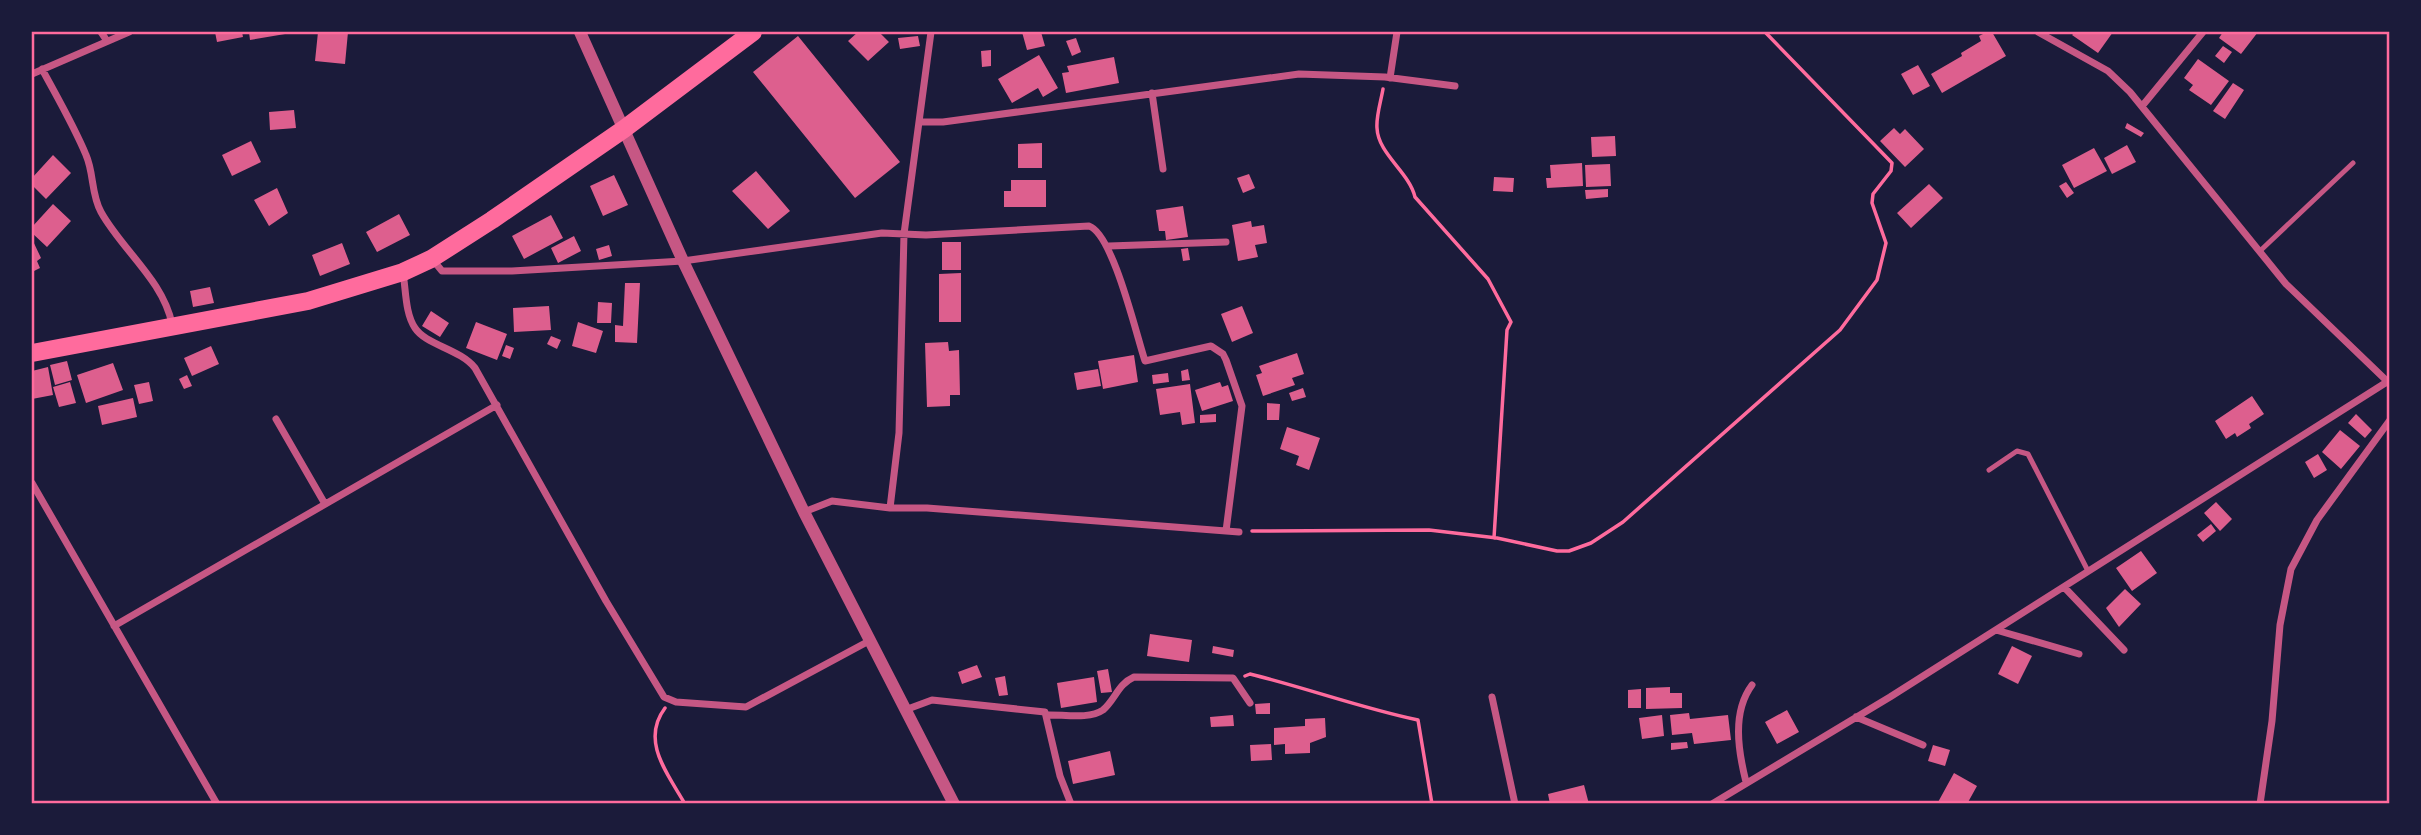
<svg xmlns="http://www.w3.org/2000/svg" width="2421" height="835" font-family="Montserrat,sans-serif">
<style>
.building{fill:#dd5f8e}
.lines{fill:none;stroke-linecap:round;stroke-linejoin:round}
.path{stroke:#ff6b9d;stroke-width:3.5}
.service{stroke:#c65784;stroke-width:5}
.minor{stroke:#c65784;stroke-width:7}
.tertiary{stroke:#c65784;stroke-width:12}
.primary{stroke:#ff6b9d;stroke-width:18}
.neatline{fill:none;stroke:#ff6b9d;stroke-width:2.5}
</style>
<rect width="100%" height="100%" fill="#1b1b3a"/>
<!-- building -->
<path class="building" d="M215,32H242L243,37L217,42Z
M249,32H291V33L250,40Z
M318,32H348L345,64L315,61Z
M858,32H879L889,42L868,61L848,41Z
M1022,32H1041L1045,46L1027,50Z
M1987,32H1992L2006,56L1942,93L1931,74L1962,56L1961,53L1981,41L1979,36Z
M2075,32H2113L2098,53L2072,35Z
M2223,32H2258L2241,54L2219,38Z
M798,36L900,162L855,198L753,72Z
M918,36L920,46L900,49L898,38Z
M1076,38L1081,52L1072,56L1066,41Z
M2223,46L2232,52L2224,63L2215,56Z
M991,50V66L982,67L981,51Z
M1039,55L1058,88L1043,97L1038,88L1012,103L998,79Z
M1114,57L1119,83L1066,93L1062,73L1069,72L1067,66Z
M2198,59L2229,81L2211,105L2189,90L2193,85L2184,78Z
M1918,65L1930,86L1913,95L1901,74Z
M2233,83L2244,90L2225,119L2213,111Z
M294,110L296,128L270,130L269,112Z
M2127,123L2144,133L2141,137L2125,128Z
M1894,128L1900,134L1905,129L1924,149L1905,167L1880,141Z
M1615,136L1616,156L1592,157L1591,137Z
M251,141L261,162L232,176L222,155Z
M1042,143V168H1018V144Z
M2127,145L2136,162L2112,174L2104,158Z
M2094,148L2107,171L2074,188L2062,165Z
M53,155L71,173L46,199L32,185V178Z
M1582,163L1583,186L1547,188L1546,178H1551L1550,165Z
M1610,164L1611,186L1586,187L1585,165Z
M756,171L790,211L768,229L732,191Z
M1249,174L1255,188L1243,193L1237,178Z
M614,175L628,205L603,216L590,186Z
M1494,177L1514,178L1513,192L1493,191Z
M1011,180H1046V207H1004V191H1011Z
M2066,182L2074,193L2067,198L2059,186Z
M1929,184L1943,198L1911,228L1897,213Z
M277,188L288,213L269,226L254,200Z
M1608,189V197L1586,199L1585,190Z
M53,204L71,221L47,247L32,233V227Z
M1183,206L1188,237L1166,240L1165,231H1159L1156,210Z
M399,214L410,235L377,252L366,232Z
M551,215L563,238L524,259L512,236Z
M1251,221L1252,227L1264,225L1267,243L1255,245L1258,257L1238,261L1232,225Z
M574,236L581,251L558,263L551,248Z
M32,239L41,258L37,261L40,268L32,272Z
M942,242H961V270H942Z
M342,243L350,264L320,276L312,255Z
M609,245L612,256L599,260L596,249Z
M1188,248L1190,260L1183,261L1181,249Z
M961,273V322H939V274Z
M625,283H640L637,343L615,342V325L623,326Z
M210,287L214,303L193,307L190,291Z
M598,302L612,303L611,323H597Z
M549,306L551,330L514,332L513,308Z
M1242,306L1253,333L1232,342L1221,314Z
M431,311L449,323L440,337L422,326Z
M476,322L507,334L497,360L466,348Z
M578,322L603,331L596,353L572,346Z
M551,336L561,340L557,349L547,344Z
M948,342L949,351L959,350L960,395H950V406L927,407L925,343Z
M506,345L514,348L510,359L502,356Z
M211,346L219,364L192,376L184,358Z
M1297,353L1304,374L1292,378L1295,385L1263,396L1256,375L1262,373L1259,366Z
M1134,355L1138,382L1103,389L1098,361Z
M67,361L72,380L55,385L50,365Z
M113,363L123,390L86,403L77,375Z
M48,367L53,395L32,399V371Z
M1098,369L1101,386L1077,390L1074,373Z
M1188,369L1190,380L1182,381L1181,371Z
M1168,373L1169,382L1153,384L1152,375Z
M187,375L192,386L184,389L179,379Z
M70,382L76,403L59,407L53,387Z
M149,382L153,401L139,404L134,385Z
M1220,382L1222,387L1228,385L1233,401L1202,411L1195,390Z
M1190,384L1195,423L1182,425L1180,412L1160,415L1156,389Z
M1303,388L1306,397L1292,401L1289,393Z
M2252,396L2264,414L2249,424L2251,428L2237,437L2235,433L2226,439L2215,421Z
M133,398L137,417L102,425L98,406Z
M1267,403L1280,404L1279,420H1267Z
M1216,414V422L1200,423V415Z
M2356,414L2372,430L2365,438L2348,423Z
M1287,427L1320,438L1309,470L1296,465L1299,456L1280,449Z
M2340,430L2360,446L2341,469L2322,452Z
M2318,454L2327,470L2314,478L2305,462Z
M2216,502L2232,519L2220,531L2204,513Z
M2211,524L2216,531L2203,542L2197,535Z
M2141,551L2157,573L2132,591L2116,568Z
M2125,589L2141,604L2119,627L2106,608Z
M1150,634L1192,640L1189,662L1147,656Z
M1213,646L1234,650L1233,657L1212,653Z
M2012,646L2032,656L2018,684L1998,674Z
M977,665L982,677L962,684L958,672Z
M1108,669L1112,692L1101,693L1097,671Z
M1005,676L1008,695L999,696L995,678Z
M1094,677L1097,702L1061,708L1057,683Z
M1670,687V693H1682V708L1646,709V688Z
M1641,689V708H1628V690Z
M1270,703V714H1256L1255,704Z
M1787,710L1799,732L1777,744L1765,722Z
M1689,713L1690,719L1728,715L1731,740L1694,744L1692,733L1672,735L1670,715Z
M1233,715L1234,726L1211,727L1210,717Z
M1662,715L1664,736L1642,739L1639,718Z
M1325,718L1326,737L1310,743V753L1285,754V744L1274,745V728L1305,726V719Z
M1687,742L1688,748L1671,750V743Z
M1271,744L1272,760L1251,761L1250,745Z
M1933,745L1950,750L1945,766L1928,761Z
M1110,751L1115,775L1073,784L1068,761Z
M1954,773L1977,786L1967,804H1937Z
M1584,785L1589,804H1550L1548,794Z"/>
<g class="lines">
<!-- path -->
<path class="path" d="M1383,89C1381,101 1376,116 1377,128C1378,154 1409,172 1415,197L1488,279L1511,322L1507,330L1494,538
M1252,531L1429,530L1497,538L1557,551H1569L1591,543L1623,522L1840,330L1877,280L1886,243L1872,203L1873,194L1891,171L1892,163L1765,32
M1245,676L1250,674C1307,688 1361,708 1418,720L1432,804
M665,708C640,741 668,774 685,804"/>
<!-- service -->
<path class="service" d="M2260,251L2353,163
M1989,470L2017,451L2028,454L2088,571"/>
<!-- minor -->
<path class="minor" d="M101,32L107,41
M2038,32L2108,71L2130,92L2286,284L2390,384
M42,69C57,97 74,126 86,155C94,173 91,194 101,212C122,250 163,280 172,324
M32,74L129,32
M1390,78L1397,32
M1152,93L1163,169
M2143,105L2203,32
M921,122H943L1299,74L1385,77L1455,86
M1109,246L1226,242
M433,260L442,271H512L683,261L882,233L926,235L1089,226C1113,234 1136,334 1145,361L1211,346L1223,354L1226,360L1242,406L1226,531
M403,273C406,290 405,313 415,328C426,345 460,349 475,368L606,601L664,697L676,702L746,707L869,641
M276,419L325,504
M32,483L217,804
M890,508H927L1239,532
M804,512L832,501L890,508L899,433L904,234L931,32
M2064,587L2124,650
M114,626L497,405
M1996,630L2079,654
M1492,697L1515,804
M905,710L932,700L1045,712L1060,776L1071,804
M1046,715C1061,714 1089,720 1103,710C1115,700 1118,684 1134,677L1233,678L1250,703
M1856,717L1923,745
M1746,782C1738,750 1732,712 1752,685
M1712,804L1890,697L2390,380
M2260,804L2272,721L2280,625L2291,569L2317,520L2390,420"/>
<!-- tertiary -->
<path class="tertiary" d="M580,32L683,261L804,512L954,804"/>
<!-- primary -->
<path class="primary" d="M32,353L308,301L403,272L431,259L492,220L624,129L753,32"/>
</g>
<!-- border -->
<rect width="2421" height="835" fill="none" stroke="#1b1b3a" stroke-width="66"/>
<rect x="33" y="33" width="2355" height="769" class="neatline"/>
</svg>
